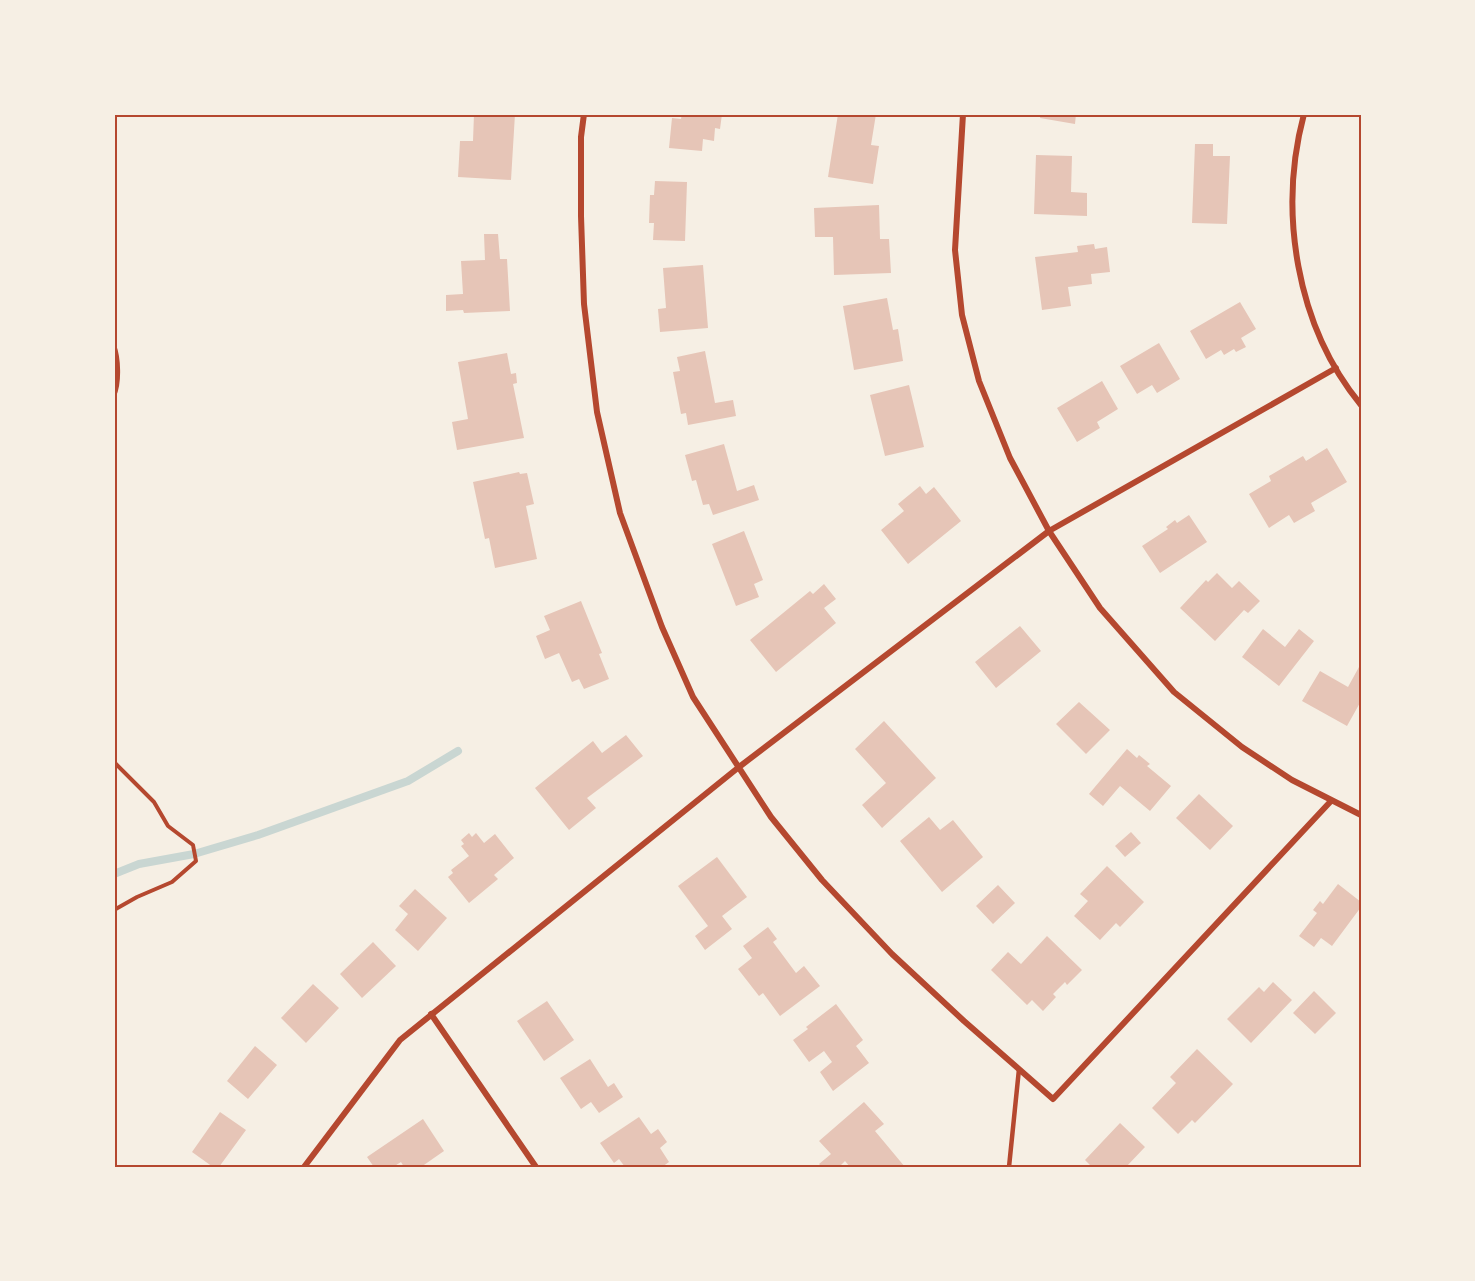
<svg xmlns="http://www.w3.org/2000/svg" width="1475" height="1281" font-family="Overpass,sans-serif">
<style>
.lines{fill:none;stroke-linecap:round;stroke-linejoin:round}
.stream{stroke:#c9d6d2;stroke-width:8}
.building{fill:#e6c5b7}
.path{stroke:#b5482f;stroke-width:4}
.service{stroke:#b5482f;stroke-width:4.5}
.minor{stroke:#b5482f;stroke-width:6}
.neatline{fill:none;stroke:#b5482f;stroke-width:2}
</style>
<rect width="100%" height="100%" fill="#f6efe4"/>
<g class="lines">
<!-- stream -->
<path class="stream" d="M114,874L139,864L194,854L258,835L408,781L458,751"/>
</g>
<!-- building -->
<path class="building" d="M474,114H515L511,180L458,177L460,141H473Z
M682,114H722L720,129L715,128L714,141L703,139L702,151L669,148L672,118L681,119Z
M838,114H876L871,145L879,146L873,184L828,177Z
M1041,114H1076L1075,124L1040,118Z
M1195,144H1213V156H1230L1227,224L1192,223Z
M1036,155L1072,156L1071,192L1087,193V216L1034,214Z
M655,181L687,182L685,241L653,240L654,223H649L650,195H654Z
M879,205L880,239H889L891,273L834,275L833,237H815L814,208Z
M484,234H498L500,259H507L510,311L464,313L463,310L446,311V295L463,294L461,261L485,260Z
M1094,244L1095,249L1107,247L1110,272L1091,274L1092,284L1068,287L1071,306L1042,310L1035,257L1078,252L1077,246Z
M703,265L708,328L660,332L658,309L666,308L663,268Z
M887,298L893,330L898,329L903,361L854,370L843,306Z
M1240,302L1256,329L1241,338L1246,347L1236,352L1234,349L1224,355L1221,350L1206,359L1190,331Z
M1159,343L1180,379L1157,393L1152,385L1137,394L1120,366Z
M705,351L715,403L733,400L736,416L688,425L686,413L681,414L673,372L680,371L677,357Z
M507,353L511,374L516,373L517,383L513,384L524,438L457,450L452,422L468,419L458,362Z
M1102,381L1118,409L1097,422L1100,428L1077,442L1057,408Z
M909,385L924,447L885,456L870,395Z
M724,444L737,491L754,485L759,500L713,515L709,504L703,505L696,480L692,481L685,455Z
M1327,448L1347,482L1311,503L1315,511L1294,523L1289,515L1269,528L1249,494L1271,481L1269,476L1303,456L1306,461Z
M519,472L520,474L527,473L534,504L526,506L537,559L495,568L489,538L485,539L473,482Z
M920,486L926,494L934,487L961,521L908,564L881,530L904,511L898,504Z
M1189,515L1207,542L1160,573L1142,546L1168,529L1166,527L1175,520L1177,523Z
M744,531L763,580L754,584L759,597L736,606L712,544Z
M1217,573L1232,588L1239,581L1260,601L1248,613L1244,610L1215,641L1180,608L1206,580L1208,582Z
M824,584L836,599L824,608L836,623L776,672L750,640L810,591L813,594Z
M581,601L602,653L599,654L609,679L584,689L579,679L572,682L559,653L545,659L536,636L550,630L544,616Z
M1020,626L1041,651L996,688L975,662Z
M1263,629L1285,647L1299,629L1314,641L1279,686L1242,657Z
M1359,667L1361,669V701L1347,726L1302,701L1320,671L1348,687Z
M1079,702L1110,730L1086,754L1056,724Z
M884,721L936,778L882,828L862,805L886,783L855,749Z
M626,735L643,756L587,798L596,808L569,830L535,788L593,741L602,753Z
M1127,749L1137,758L1139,755L1150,764L1147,766L1171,786L1150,811L1120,786L1103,806L1089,794Z
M1199,794L1233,826L1210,850L1176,818Z
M929,817L940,830L953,820L983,857L942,892L900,841Z
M1131,832L1141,843L1125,857L1115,846Z
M469,833L472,837L476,833L484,843L495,834L514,858L494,875L498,879L469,903L448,877L453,873L451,870L469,856L461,846L464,844L461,840Z
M717,857L747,897L722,916L732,929L705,950L695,936L708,926L678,886Z
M1107,866L1144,902L1120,927L1116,923L1100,940L1074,916L1088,901L1080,894Z
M1338,884L1361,902V907L1332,946L1321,938L1314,947L1299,936L1317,913L1313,910L1320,901L1323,904Z
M998,885L1015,903L993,924L976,906Z
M415,889L447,918L418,951L395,930L408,914L399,906Z
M768,927L777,939L773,942L796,973L804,966L820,986L780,1016L763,993L759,996L738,969L752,958L743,946Z
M1047,936L1082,970L1067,985L1065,982L1053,994L1056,997L1043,1011L1032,1000L1027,1005L991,970L1008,952L1021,964Z
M373,942L396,966L362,998L340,974Z
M1273,982L1292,1000L1251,1043L1227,1019L1259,987L1264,992Z
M313,984L339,1008L306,1043L281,1018Z
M1314,991L1336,1013L1315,1034L1293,1013Z
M547,1001L574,1040L544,1061L517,1021Z
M836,1004L863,1040L856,1046L869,1063L833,1091L820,1072L832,1062L824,1051L809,1062L793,1040L808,1029L806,1027Z
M255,1046L277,1065L248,1099L227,1081Z
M1197,1049L1233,1084L1195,1123L1192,1120L1178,1134L1152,1108L1176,1083L1170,1077Z
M590,1059L608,1087L614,1083L623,1097L599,1113L591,1102L581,1109L560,1078Z
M864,1102L884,1124L875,1131L905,1167H850L845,1161L839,1167H822L819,1164L831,1154L819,1141Z
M220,1112L246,1130L219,1167H213L192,1152Z
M639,1117L651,1134L658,1129L667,1142L660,1148L669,1162L662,1167H625L619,1159L614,1163L600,1143Z
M423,1119L444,1151L421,1167H404L401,1162L393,1167H374L367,1157Z
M1120,1123L1145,1147L1126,1167H1092L1085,1160Z"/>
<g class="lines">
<!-- path -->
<path class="path" d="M114,345C119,358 120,383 114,396
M114,762L154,802L168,826L193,845L196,861L172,882L137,897L114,910"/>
<!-- service -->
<path class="service" d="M1009,1167L1019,1069"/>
<!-- minor -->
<path class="minor" d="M584,114L581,137V216L584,304L597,412L620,513L662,627L693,697L771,817L822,880L892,954L964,1021L1053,1099L1331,801
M963,114L955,250L962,315L979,381L1010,458L1049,531L1100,608L1174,692L1242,747L1292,780L1361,815
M1304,114C1278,211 1296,326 1361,405
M431,1014L536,1167
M304,1167L400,1040L739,767L1049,531L1336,368"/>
</g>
<!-- border -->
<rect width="1475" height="1281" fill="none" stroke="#f6efe4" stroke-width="231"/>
<rect x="116" y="116" width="1244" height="1050" class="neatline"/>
</svg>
